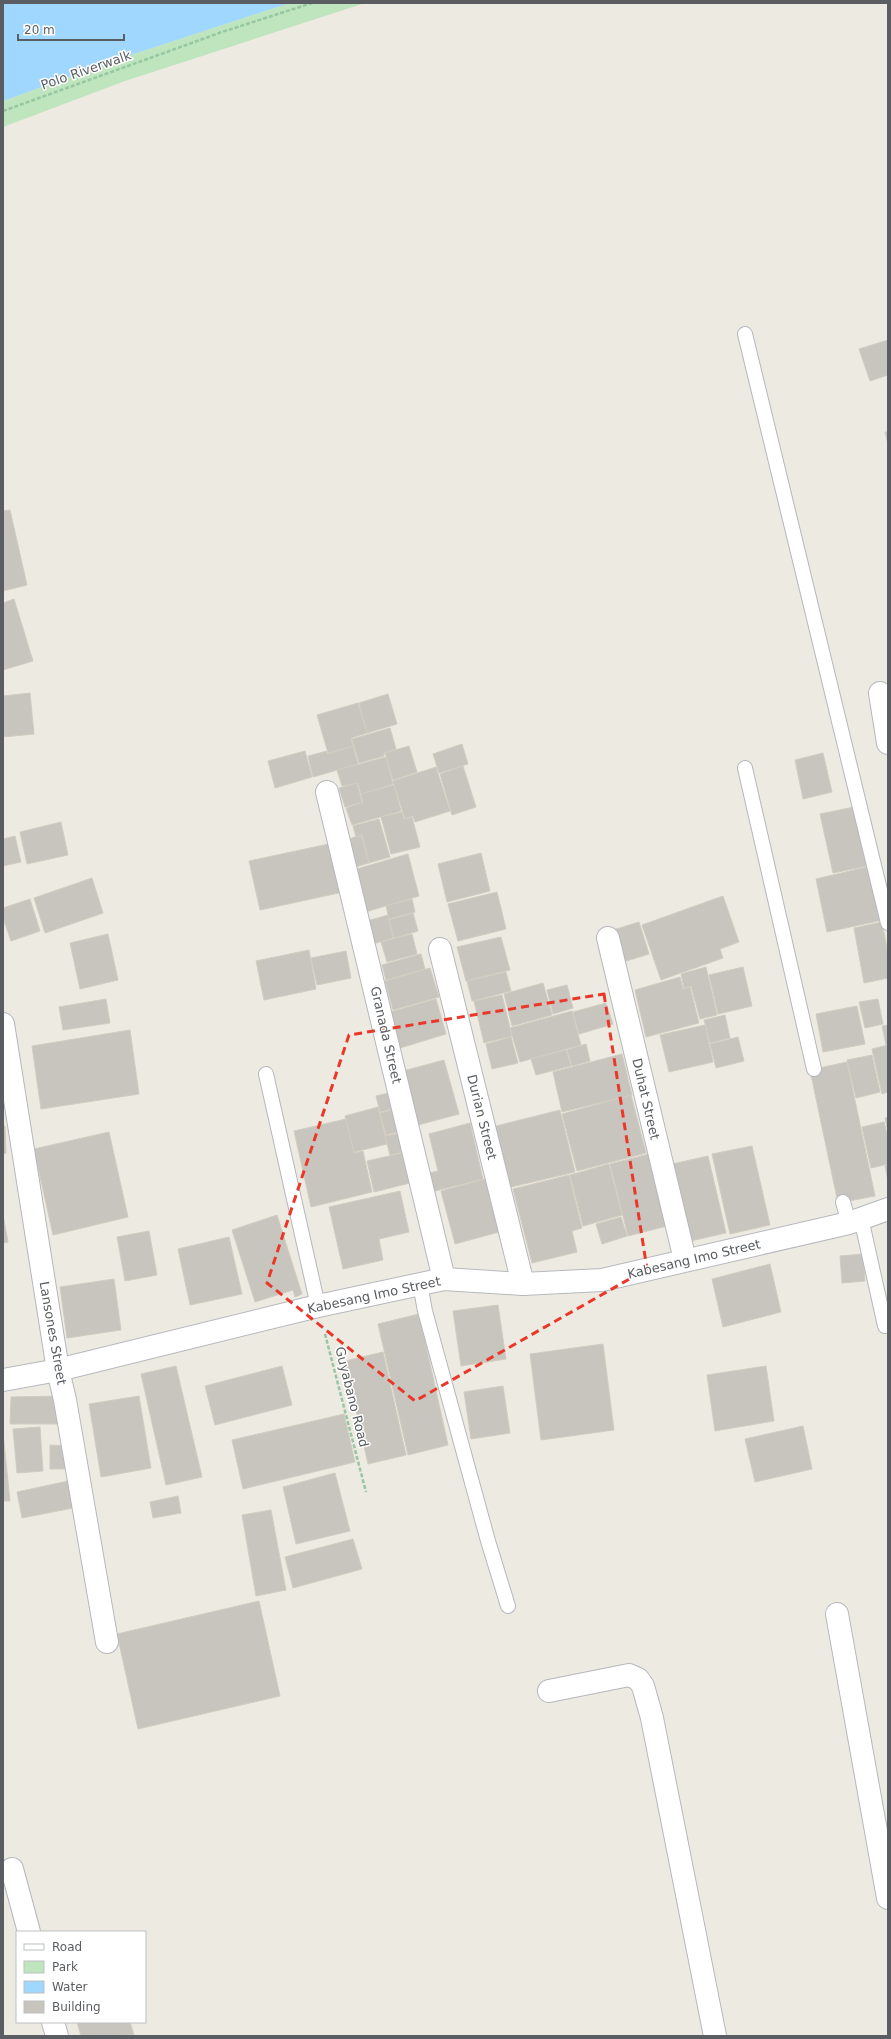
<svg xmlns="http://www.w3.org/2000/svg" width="891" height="2039" font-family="'DejaVu Sans',sans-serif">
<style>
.green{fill:#bee5bd}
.water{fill:#9fd7ff}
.building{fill:#c8c5be;stroke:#d2ccc0}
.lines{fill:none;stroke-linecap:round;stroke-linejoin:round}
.lane-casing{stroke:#b4b8bc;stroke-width:16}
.street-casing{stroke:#b4b8bc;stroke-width:24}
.secondary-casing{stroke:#b5b9be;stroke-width:24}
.path{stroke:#96c6a3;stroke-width:2.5;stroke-dasharray:4 2;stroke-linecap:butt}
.lane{stroke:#fff;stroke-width:14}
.street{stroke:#fff;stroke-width:22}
.secondary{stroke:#fff;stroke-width:22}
.marked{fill:none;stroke:#ea372a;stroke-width:3;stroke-dasharray:8 5;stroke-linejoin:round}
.labels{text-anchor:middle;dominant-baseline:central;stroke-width:3;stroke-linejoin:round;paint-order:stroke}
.street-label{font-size:13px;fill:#5a5e62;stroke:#fff}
</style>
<rect width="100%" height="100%" fill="#edeae1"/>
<!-- green -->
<path class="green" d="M290,3H365L125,81L3,127V101L128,56Z"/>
<!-- water -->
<path class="water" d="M3,3H290L128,56L3,101Z"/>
<!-- building -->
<path class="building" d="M888,340V375L870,381L859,349Z
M885,432H888V444Z
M10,510L27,585L3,591V511Z
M14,599L33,661L3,670V603Z
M30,693L34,734L3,737V696Z
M388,694L397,724L367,733L359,703Z
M358,703L367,733L351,738L353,746L328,753L317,715Z
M390,728L396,749L384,753V756L359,763L352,739Z
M462,744L468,764L439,773L433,754Z
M353,746L358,764L313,777L308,756L327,751V754Z
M409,746L417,772L393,780L385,753Z
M305,751L312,777L275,788L268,761Z
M823,753L832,792L803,799L795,760Z
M386,757L393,784L361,794L358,783L342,786L337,770Z
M463,766L476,807L452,815L440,774Z
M436,767L450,811L415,822L413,816L405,819L393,781Z
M357,783L362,802L345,807L339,788Z
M394,785L401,811L352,825L346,808L363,802L361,794Z
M854,807L867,866L833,873L820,814Z
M402,812L404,819L412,817L420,847L391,854L381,817Z
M379,819L390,857L369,863L362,835L356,837L353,826Z
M61,822L68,855L27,864L20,832Z
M361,835L369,863L348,869L340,842Z
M15,836L21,862L3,866V839Z
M338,842L348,891L260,910L249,861Z
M481,853L490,891L447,902L438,864Z
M408,854L419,896L362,913L350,871Z
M871,866L883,920L827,932L816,879Z
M92,878L103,913L45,933L34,898Z
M497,892L506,929L458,941L448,904Z
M723,896L739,942L720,949L723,958L661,980L642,925Z
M30,899L40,931L11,941L3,918V908Z
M412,899L415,912L389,919L386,906Z
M413,913L418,931L394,938L389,920Z
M388,915L393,938L373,944L367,921Z
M639,922L649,954L620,963L610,931Z
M882,922L888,954V978L864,983L854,928Z
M108,934L118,980L80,989L70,943Z
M412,934L417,954L387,962L381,942Z
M501,937L510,970L466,981L457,947Z
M309,950L316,989L264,1000L256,961Z
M346,951L351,978L317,985L311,958Z
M421,954L425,969L386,980L382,965Z
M706,967L717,1015L700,1019L691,986L684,988L681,974Z
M743,967L752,1006L718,1014L709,975Z
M430,968L439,997L393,1010L385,981Z
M506,972L511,991L472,1001L467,981Z
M680,977L683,989L690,987L699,1023L646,1037L635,990Z
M543,983L552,1015L512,1026L504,994Z
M567,985L573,1008L553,1014L547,990Z
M502,995L512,1036L484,1043L474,1001Z
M106,999L110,1023L63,1030L59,1007Z
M436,999L446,1034L400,1048L390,1012Z
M878,999L883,1024L865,1028L859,1002Z
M606,1003L613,1024L579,1034L573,1012Z
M857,1006L865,1044L823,1052L816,1014Z
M572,1011L581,1045L520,1062L510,1028Z
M725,1015L730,1038L710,1043L704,1020Z
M705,1025L713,1062L669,1072L660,1035Z
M888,1025V1044L886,1045L882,1026Z
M130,1030L139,1094L41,1109L32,1046Z
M511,1037L518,1063L492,1069L486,1044Z
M738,1037L744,1061L716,1068L710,1044Z
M586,1044L590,1061L572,1066L567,1050Z
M888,1045V1092L882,1094L872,1049Z
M566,1050L571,1066L536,1075L531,1059Z
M622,1054L632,1095L562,1112L553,1072Z
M872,1055L880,1092L856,1098L847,1060Z
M444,1060L459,1114L418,1125L403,1071Z
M847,1062L875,1196L838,1203L810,1070Z
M397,1091L401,1107L380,1112L376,1096Z
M631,1095L646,1153L577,1171L562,1114Z
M378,1107L387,1144L354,1152L345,1116Z
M401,1108L406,1130L386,1135L380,1113Z
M560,1110L575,1172L503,1189L488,1128Z
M888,1117V1132L885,1118Z
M346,1119L354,1153L363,1151L372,1192L311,1207L294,1131Z
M884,1122L888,1138V1164L871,1168L862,1127Z
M470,1123L483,1179L431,1192L426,1174L438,1171L429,1134Z
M3,1126H5L6,1153L3,1154Z
M109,1132L128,1217L53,1235L34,1149Z
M406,1132L411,1150L390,1155L385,1136Z
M752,1146L770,1225L730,1234L712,1154Z
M407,1152L414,1182L374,1192L367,1161Z
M649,1154L667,1226L628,1236L610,1164Z
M708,1156L726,1233L686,1242L668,1165Z
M609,1164L622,1215L583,1226L570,1175Z
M888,1165V1181L885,1166Z
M569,1175L582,1228L572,1231L577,1252L532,1263L513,1189Z
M485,1179L499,1232L455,1244L441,1191Z
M400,1191L409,1232L379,1239L383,1260L343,1269L329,1207Z
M3,1215L8,1242L3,1243Z
M277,1215L302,1294L295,1297L293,1290L255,1302L232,1230Z
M621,1217L627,1236L602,1244L596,1224Z
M149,1231L157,1275L125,1281L117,1237Z
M229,1237L242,1294L190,1305L178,1249Z
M863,1254L865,1281L842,1283L840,1256Z
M770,1264L781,1312L723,1327L712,1279Z
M114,1279L121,1330L67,1338L60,1287Z
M498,1305L506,1359L461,1366L453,1311Z
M419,1314L448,1445L408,1455L378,1324Z
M603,1344L614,1430L541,1440L530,1354Z
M383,1352L406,1455L368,1464L345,1361Z
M176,1366L202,1477L166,1485L141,1374Z
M282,1366L292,1405L215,1425L205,1386Z
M766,1366L774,1421L715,1431L707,1375Z
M503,1386L510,1433L471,1439L464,1392Z
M62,1396V1424H10L11,1397Z
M139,1396L151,1468L101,1477L89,1404Z
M344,1414L355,1462L243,1489L232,1440Z
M803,1426L812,1469L755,1482L745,1439Z
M40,1427L43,1471L17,1473L13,1429Z
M3,1433L10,1501H3Z
M50,1445L69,1446V1469H50Z
M335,1473L350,1531L296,1544L283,1487Z
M73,1480L78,1507L22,1518L17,1492Z
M178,1496L181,1513L153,1518L150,1502Z
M271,1510L286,1590L256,1596L242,1515Z
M353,1539L362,1569L293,1588L285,1557Z
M259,1601L280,1696L138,1729L117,1634Z
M77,2022H130L134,2035L81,2036Z"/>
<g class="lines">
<!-- lane casing -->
<g class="lane-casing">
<path id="lane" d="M745,334L888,923
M745,768L814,1069
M266,1074L318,1306
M843,1202L849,1223
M861,1218L885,1326
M420,1284L425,1311L488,1541L508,1606"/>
</g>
<!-- street casing -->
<g class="street-casing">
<path id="street" d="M880,693L888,743
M327,792L444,1279
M608,938L685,1260
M440,949L523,1284
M3,1024L58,1370L65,1400L107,1642
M837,1614L888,1898
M549,1691L629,1675L638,1679L643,1686L652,1718L715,2036
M12,1869L29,1932
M53,2022L57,2036"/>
</g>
<!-- secondary casing -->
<g class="secondary-casing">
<path id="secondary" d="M3,1380L58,1370L318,1306L444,1279L523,1284L602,1280L849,1223L888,1209"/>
</g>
<!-- path -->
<path class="path" d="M3,111L222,32L312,3
M325,1334L366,1492"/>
<!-- lane -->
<use href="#lane" class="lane"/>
<!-- street -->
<use href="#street" class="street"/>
<!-- secondary -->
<use href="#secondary" class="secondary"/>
</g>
<!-- marked area -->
<path class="marked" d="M604,994L647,1269L415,1401L267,1283L349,1035Z"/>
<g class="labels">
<!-- street labels -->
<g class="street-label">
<text transform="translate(86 70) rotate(-19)">Polo Riverwalk</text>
<text transform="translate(386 1035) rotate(77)">Granada Street</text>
<text transform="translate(646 1099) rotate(77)">Duhat Street</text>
<text transform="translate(482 1117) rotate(76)">Durian Street</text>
<text transform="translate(694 1259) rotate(-13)">Kabesang Imo Street</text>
<text transform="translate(374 1295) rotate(-12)">Kabesang Imo Street</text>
<text transform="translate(53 1333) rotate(80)">Lansones Street</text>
<text transform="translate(352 1397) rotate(76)">Guyabano Road</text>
</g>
</g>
<!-- border -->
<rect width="891" height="2039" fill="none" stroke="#5a5e62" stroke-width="8"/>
<!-- legend -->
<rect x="16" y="1931" width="130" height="92" fill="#ffffff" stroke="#bdbfc0"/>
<rect x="24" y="1944" width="20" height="6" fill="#ffffff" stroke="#bdbfc0"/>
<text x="52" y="1951" font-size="12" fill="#5a5e62">Road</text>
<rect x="24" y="1961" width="20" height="12" fill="#bee5bd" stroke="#bdbfc0"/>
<text x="52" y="1971" font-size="12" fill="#5a5e62">Park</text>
<rect x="24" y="1981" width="20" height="12" fill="#9fd7ff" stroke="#bdbfc0"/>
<text x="52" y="1991" font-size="12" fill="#5a5e62">Water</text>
<rect x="24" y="2001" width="20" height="12" fill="#c8c5be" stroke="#bdbfc0"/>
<text x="52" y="2011" font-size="12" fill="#5a5e62">Building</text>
<!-- scale -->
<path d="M18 34v6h106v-6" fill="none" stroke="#5a5e62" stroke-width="2"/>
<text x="24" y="34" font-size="12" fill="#5a5e62" stroke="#ffffff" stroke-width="3" paint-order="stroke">20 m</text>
</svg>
